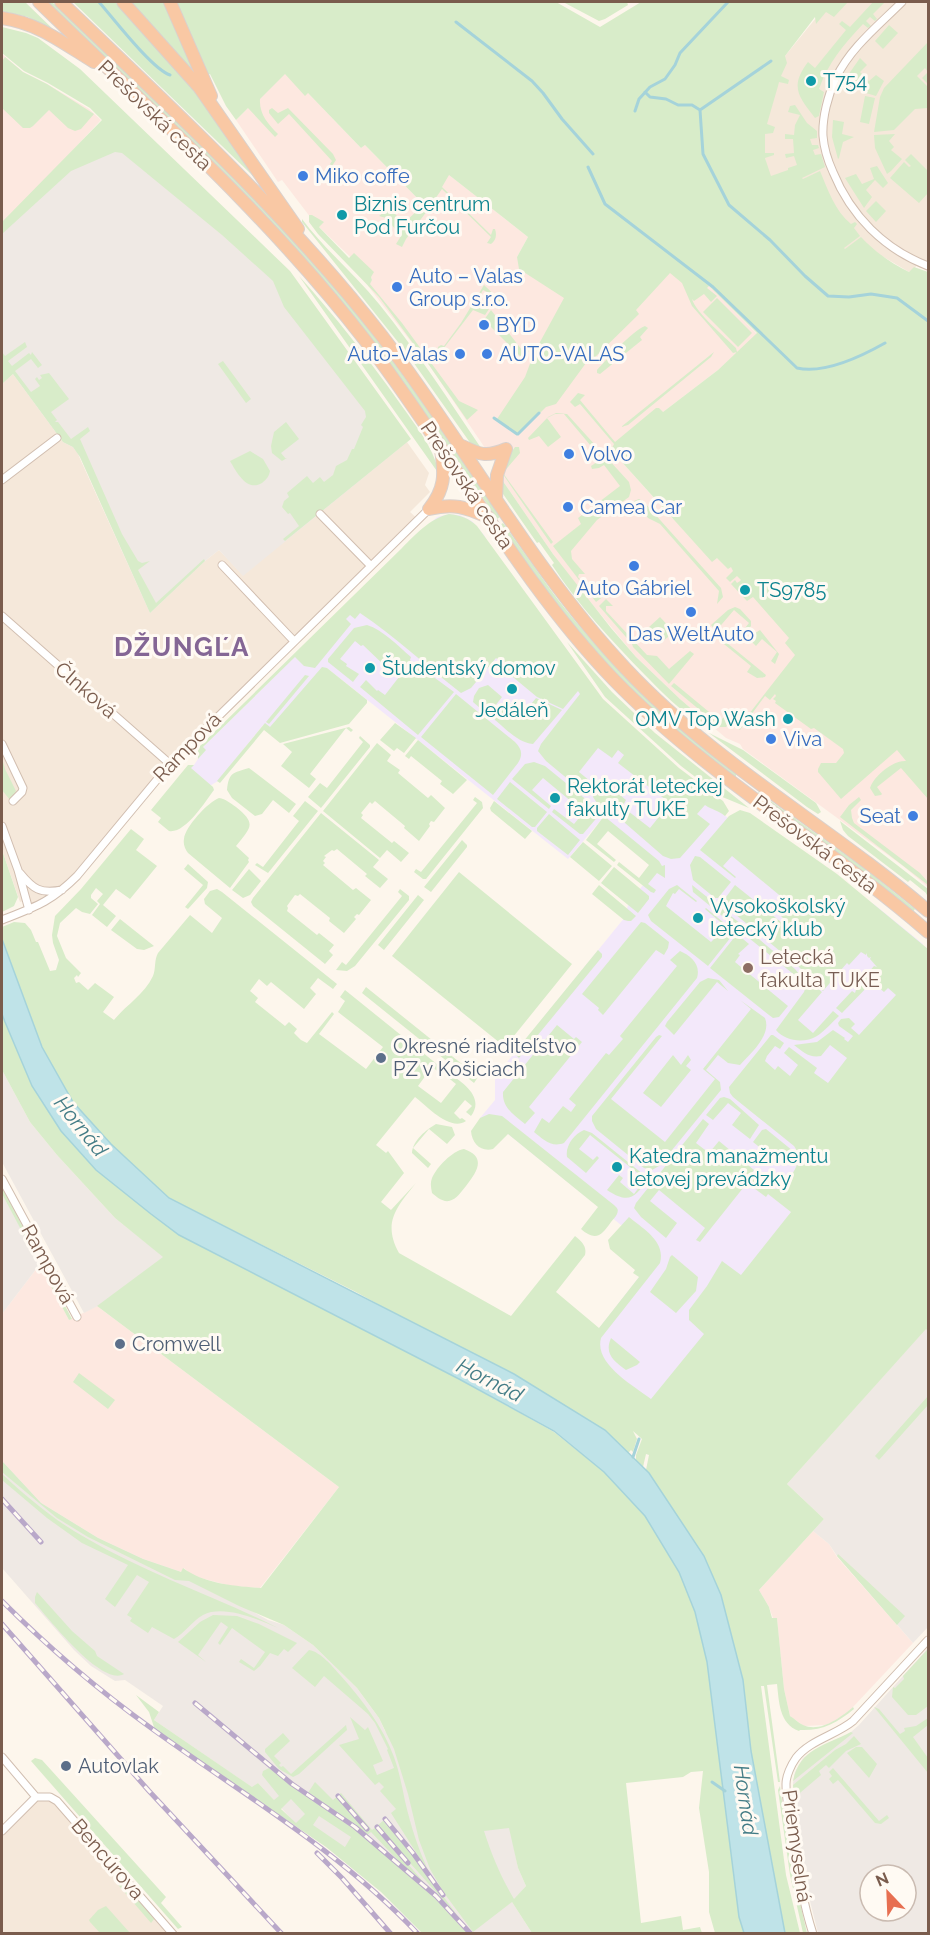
<svg xmlns="http://www.w3.org/2000/svg" width="930" height="1935" font-family="Raleway,sans-serif">
<style>
.residential{fill:#f5e8da}
.commercial{fill:#fde8e0}
.industrial{fill:#efe9e4;fill-rule:evenodd}
.education{fill:#f3e8fa}
.green{fill:#d8ecc9;fill-rule:evenodd}
.water{fill:#bfe3e8;stroke:#a5d3da;stroke-width:1.5}
.lines{fill:none;stroke-linecap:round;stroke-linejoin:round}
.stream{stroke:#a5d3da;stroke-width:3}
.minor-casing{stroke:#d1beb0;stroke-width:9}
.trunk-casing{stroke:#dad1cd;stroke-width:14}
.minor{stroke:#fff;stroke-width:7}
.trunk{stroke:#f9c8a4;stroke-width:12}
.rail-casing{stroke:#b9a8c9;stroke-width:5}
.rail{stroke:#fffaf3;stroke-width:3;stroke-dasharray:9;stroke-linecap:butt}
.culture-dot{fill:#0f9aa8;stroke:#fffaf3;stroke-width:2}
.shop-dot{fill:#3f7fe0;stroke:#fffaf3;stroke-width:2}
.education-dot{fill:#8d6e63;stroke:#fffaf3;stroke-width:2}
.service-dot{fill:#5c6f8a;stroke:#fffaf3;stroke-width:2}
.labels{text-anchor:middle;dominant-baseline:central;stroke-width:6;stroke-linejoin:round;paint-order:stroke}
.culture-label{font-size:20px;fill:#0d838f;stroke:#fffaf3;text-anchor:start}
.street-label{font-size:20px;fill:#7a5c4d;stroke:#fffaf3}
.shop-label{font-size:20px;fill:#366cbe;stroke:#fffaf3;text-anchor:start}
.education-label{font-size:20px;fill:#785e54;stroke:#fffaf3;text-anchor:start}
.service-label{font-size:20px;fill:#4e5e75;stroke:#fffaf3;text-anchor:start}
.water-label{font-size:21px;font-style:italic;fill:#437c86;stroke:#fffaf3}
.district-label{font-size:26px;font-weight:bold;letter-spacing:1.5px;fill:#846695;stroke:#fffaf3}
</style>
<rect width="100%" height="100%" fill="#fdf6ec"/>
<!-- residential -->
<path class="residential" d="M829,2H928V266L918,262L915,268L909,272L882,256L867,274L769,182L761,133L785,56Z
M13,374L63,442L73,447L77,452L150,613L205,561L219,550L243,575L407,442L429,473L425,485L430,492L410,512L420,521L170,763L77,876L29,910L26,900L20,902L2,850V384Z
M36,1797H50L173,1934H2V1831Z"/>
<!-- commercial -->
<path class="commercial" d="M2,54L23,72L47,84L89,109L101,120L2,226Z
M286,70L361,148L365,145L427,208L444,171L528,237L517,257L680,264L715,291L757,334L718,370L612,451L672,518L729,564L897,749L928,788V887L903,866L743,749L740,744L726,738L680,699L636,657L577,586L553,554L500,477L505,461L487,451L429,365L368,286L372,280L371,277L314,222L282,180L278,182L236,120Z
M40,1264L69,1320L97,1306L339,1487L260,1588L231,1586L193,1576L184,1568L181,1572L143,1559L98,1538L41,1503L2,1461V1314Z
M813,1531L829,1544L837,1557L913,1643L853,1707L838,1720L825,1725L804,1726L790,1716L784,1689L777,1618H773L769,1607L759,1590Z"/>
<!-- industrial -->
<path class="industrial" d="M122,144L259,259L407,442L243,576L219,550L205,561L150,613L80,457L73,447L63,442L2,359V226L74,162Z
M2,1070L30,1122L57,1155L115,1218L164,1257L98,1306L84,1313L2,1162Z
M2,1194L40,1264L2,1314Z
M928,1326V1627L913,1643L837,1556L829,1544L813,1531L824,1519L787,1484Z
M2,1461L41,1503L98,1538L143,1559L181,1572L268,1620L284,1625L313,1645L357,1688L379,1718L385,1731L510,1828L518,1868L526,1886L512,1902L532,1933H428L345,1847L296,1824L258,1783L253,1788L154,1720L163,1706L125,1680L115,1681L91,1666L74,1650L2,1568Z
M928,1648V1933H818L806,1885L796,1825L793,1783L795,1772L803,1758L811,1752L851,1732L859,1725ZM870,1875H906V1911H870Z"/>
<!-- education -->
<path class="education" d="M449,514L460,515L472,521L484,535L546,645L718,810L728,818L875,905L923,944L857,1090L761,1267L651,1407L575,1359L657,1254L508,1134L497,1131L480,1118L495,1100V1077L625,917L629,901L659,867L601,820L568,859L327,668L271,731L263,725L218,781L208,787L188,765H194L198,759L197,753L437,517Z"/>
<!-- green -->
<path class="green" d="M2,2H25L56,32L28,17L2,11Z
M47,2H52C145,92 242,180 327,278C391,353 445,435 500,517L497,519C443,438 389,357 326,283C240,182 141,93 47,2Z
M73,2H115L190,85L269,196L251,174Z
M131,2H164L194,73Z
M174,2H556L600,27L641,2H848L834,17L826,12L816,24L815,17L785,56L787,63L781,76L789,80L788,84L779,82L778,86L767,124L775,127L773,133L765,134V153H774V155L765,158L771,176L788,170V168L797,165L794,156L786,158L785,154L794,153L793,139H785V134L794,135L795,125L800,115L788,112L790,106L795,105L807,123L817,131V138L810,139L812,145H818L819,148L813,150L815,155L821,154L825,167L802,178L803,179L820,171C828,190 835,211 851,224L855,222L857,224L854,228L860,236L844,248L845,249L861,237C875,252 891,263 909,272L914,267L928,272V799L901,768L877,787L882,794L881,795L875,796L870,788C874,776 893,760 906,761L897,750L841,799L818,772V769L821,763H836L844,753L843,749L814,728L811,729L775,703L776,701L773,699L776,696L775,694L770,700L765,696L740,730L738,728L795,655L785,643L789,638L753,597L747,601L731,584L735,580L737,583L740,581L741,580L737,576L730,582L726,578L733,571L731,567L728,569L717,558L712,562L611,450L614,444L580,404L575,407L570,402L578,393L585,395L580,400L615,442L656,408H659L663,412L718,370L757,333L709,286L707,288L717,296L711,302L704,294L694,301L692,299C696,313 725,337 736,348L737,352L733,353L692,306L682,283L670,273L636,310L639,314L588,364L586,363L556,404L546,407L520,433H516L497,419L525,377L534,353L564,298L519,269L517,257L528,237L449,175L442,187L491,235L493,229H495C497,235 496,240 491,244L487,243L491,237L442,189L428,209L365,145L361,148L308,93L305,96L285,74L260,99C259,114 268,124 278,134L275,137L248,108L236,120L226,106L210,74L207,75Z
M563,2H627L628,5L605,19L599,21Z
M873,2H885L873,14L877,19L875,21L870,17L866,21L871,26L868,28L863,24C844,44 828,63 819,89L824,92L819,116L815,118C799,97 789,87 808,62L815,68L846,30L839,24L842,21L850,27Z
M889,25L898,33L883,49L875,41Z
M2,27L26,33L38,38L80,69L290,271L411,439L285,541L283,539L299,526L290,513L288,514L282,507L284,501L289,497L287,493L307,476L313,483L320,477L324,482L333,475L336,466L347,460L352,449H354L363,427L361,425L366,417L365,411L284,307L273,281L222,235L122,153L115,152L71,171L2,234V222L102,120L90,108L48,83L24,71L2,53Z
M928,42V84L922,78L928,72L925,68L917,76L928,87V108L915,109L894,130L874,132L880,97L884,88Z
M5,57L23,72L47,84L94,114L81,129L75,131L68,128L49,110L33,126L30,128H23L2,108V61Z
M860,58L867,65L860,72L869,81L876,75L884,81L876,96L866,93L868,83L855,81L853,90L841,88L846,78Z
M865,96L875,98L869,124L860,122Z
M272,108L278,113L288,108L333,154L336,160L332,166L330,164L332,161L289,114L278,124L269,113V110Z
M833,120L844,122L842,134L854,137L843,142L839,158L838,159L832,137Z
M895,134L889,141L894,147L891,150L902,159L891,171L887,174L875,148L874,135Z
M911,154L928,171V193L919,203L890,178L904,162L909,167L911,166L905,160Z
M877,166L888,183L883,188L875,180L866,190L872,197L864,208L845,178L856,174L862,184L874,179L870,168Z
M876,201L886,211L876,222L866,211Z
M421,207L427,211L406,239L402,247L396,244L401,236L386,218L379,216L389,208L404,223Z
M309,215H312L324,222L319,227L349,258L354,253L374,272L371,277L372,280L370,284L402,323L459,401L478,410L467,420L429,365L379,297L318,234L309,222Z
M302,219C325,250 355,274 379,304C417,351 450,402 483,451L471,444L406,352L302,222Z
M299,276C335,316 368,358 399,402C415,425 434,447 439,474Z
M484,285L506,306L505,307L491,294L483,290L477,301L489,309L485,315L473,310L437,357L438,347L441,345L444,346L461,323Z
M717,298L752,333L738,347L703,312Z
M491,310L522,350L527,345L529,351L524,360L484,320Z
M645,326L648,328L640,337L642,340L600,374L597,373V370C608,358 631,332 645,326Z
M25,342L27,347L8,361L12,366L29,353L31,355L32,352L42,365L38,368L31,359L15,371L31,392L40,386L35,379L37,377L39,380L42,378L40,375L49,373L69,399L51,412L57,420L55,422H58L71,439L88,427L90,431L80,439L122,534L138,561L142,563L150,561L138,570L156,603L204,559L205,561L150,613L80,457L73,447L63,442L13,374L2,384V352L5,356Z
M714,352L711,357L628,425L621,427Z
M223,361L251,399L246,403L218,364Z
M556,413L567,414L596,446V452L564,414H555L547,418L561,437L548,447L539,436L529,440L528,438L548,417Z
M286,422L299,439L281,453L286,459L287,458L282,461L272,453L271,446L274,432Z
M515,447H519L520,453L503,473L553,542L551,544L502,473L508,457Z
M250,451L263,459L270,471C269,476 267,479 262,483C247,492 237,473 230,461Z
M603,458L608,459L629,482L631,490L629,497L597,520L571,551L572,559L585,574H579L578,577L592,592L601,593L604,596L596,602L553,546L581,524L578,518L620,486L604,465L599,468L592,469L591,466Z
M500,477L553,554L611,628L636,657L680,699L715,729C706,725 697,721 690,716C673,704 659,689 645,675C612,641 578,605 552,565L554,563L539,542L537,543L501,491Z
M639,499L644,502L721,588L723,597L717,604L719,591L660,524L648,518L634,501Z
M449,514C460,515 469,518 477,526L603,699L679,768L723,801L729,811L725,816C718,810 712,810 705,805L697,814L710,824L680,858L671,859L663,856L625,823L624,820L628,811L650,828L670,803L618,763L624,755L618,750L612,758L598,748L579,772L590,781L581,790L546,761L538,751L541,744L580,694L578,691L563,709L537,697L503,669L504,665L496,658L471,688L461,693C427,667 396,637 360,613L355,619L350,615L346,619L351,624L315,668L304,666L295,657L203,747L206,750L198,759V748L402,548C416,534 429,519 449,514Z
M503,523C527,556 550,591 576,622C623,679 678,728 736,773V776H733C681,736 632,693 588,642C556,605 528,565 500,525Z
M606,599L613,606H606V611L647,655L657,656L669,669L690,651L694,654L669,684L633,647L632,644L599,606Z
M735,607L740,609L751,621V626L744,634L741,633L749,623L734,610L716,631L711,625L728,610Z
M660,617L674,632L662,642L649,627Z
M367,625C383,630 398,646 411,657L410,660L416,667H420L454,692L418,735L360,687L366,680L377,691L378,690L385,695L399,677L387,666L386,667L363,645L361,646L355,641L340,659L347,664L346,666L359,674L353,682L328,662V659L354,628Z
M760,630L779,654L775,664L771,661L777,652L762,639L756,646L751,641L752,635Z
M716,634L766,675L765,677L757,678L747,672L751,666L714,636Z
M567,642L612,692L655,733L749,808L720,796L681,766L605,697Z
M322,667L327,668L367,700V703L349,724L280,743L264,730L220,783L217,781L265,723L270,727Z
M305,675L309,676L269,724L266,722Z
M674,683L720,721L725,716L731,721L726,727H720L671,686Z
M488,685L502,697L488,715L473,702L474,696L479,688Z
M456,694L515,742C522,749 523,755 518,763L493,795L421,737Z
M536,698L562,710L533,744C518,743 506,729 495,720V715L506,700L523,714Z
M395,723L416,738L404,753L397,748L394,751L380,740Z
M349,727L353,730L351,732L346,728L310,774L316,779L309,788L281,766L292,752L283,744Z
M709,733L743,750L816,803L821,812L818,814L807,807Z
M360,736L370,745V747L321,808L308,797L320,783L327,788L363,742L359,738Z
M418,740L467,780L453,794L440,784L442,781L411,756L409,759L405,756Z
M377,743L391,755L387,761L400,770L398,773L428,798L431,795L445,808L434,822L431,821L429,824L430,826L419,841L404,828L405,826L375,801L372,804L370,802L361,813L363,815L361,818L392,843L394,841L409,853L401,862L387,850L380,858L323,811Z
M2,758L5,769L16,791L10,800L2,790Z
M534,762L545,766L599,810L600,814L583,834H580L552,812L554,809L574,824L584,812L543,778L532,790L551,806L549,809L512,779L525,764Z
M188,765H194L191,768L213,787L214,790C205,802 185,834 169,831L158,822L161,818L151,810Z
M249,768L296,804L289,813L273,800L262,814L255,816L232,798L227,790C229,771 234,773 249,768Z
M510,782L547,812L535,827H532L497,799Z
M607,784L626,800L620,811L614,814L597,803L593,797C595,791 599,785 607,784Z
M758,792L868,871L915,909L913,912L758,795Z
M475,797L482,802L483,808L426,879H423L414,872L416,869L421,872L477,803L473,800Z
M859,797L861,800L851,810L852,818L854,823L920,873L928,882V885L840,817L849,805Z
M219,798C226,799 230,803 236,807C257,824 251,827 236,846L249,858L248,860L249,862L230,888L188,853C185,849 183,844 184,839C185,827 208,802 219,798Z
M305,801L318,811L268,873L255,865L257,863L263,867L299,821L293,816Z
M494,801L532,831L525,839L491,811L490,808Z
M740,810L750,813L837,874L928,949V1331L926,1329L787,1484L824,1519L759,1590L769,1607L772,1618H777L784,1689L790,1716C794,1718 798,1723 803,1725C820,1733 840,1718 853,1707L854,1709C837,1723 822,1731 800,1730L799,1731C779,1724 779,1701 777,1684L767,1685L780,1782H778L764,1686H761L786,1875L800,1933H785L751,1751L743,1680L646,1470L649,1455L646,1454L643,1467L636,1460V1455L642,1439L633,1431L637,1439L633,1452L631,1450L628,1453L605,1430L356,1292L169,1198L111,1144L73,1102L42,1047L2,939V927L14,922L25,923L31,930L36,942H38L50,971L56,970L59,960L53,943L52,935L55,916L81,889L131,829L144,839L136,850L157,866L130,899L116,889L103,905L116,916L107,927L92,915L100,904L97,901L103,894L96,888L91,895V898L98,904L90,914L82,912L76,908L60,923L57,936L66,958L81,973L78,977L77,975L74,978L76,983L79,982L88,990L95,983L114,997L103,1012L114,1020C126,1005 144,995 153,976C156,969 154,960 158,953L190,915L212,933L222,918L205,904L204,899L210,891L217,889L222,892L337,984L333,989L318,978L310,988L316,994L304,1009L271,982L267,986L259,979L250,991L258,998L255,1002L285,1026L289,1022L297,1029L294,1033L301,1040L307,1043L332,1012L334,1014L319,1034L366,1069L383,1047L338,1012L345,1001L340,997L345,990L443,1069L440,1073L432,1067L418,1086L441,1103L456,1084L446,1076L449,1073C463,1083 485,1097 471,1116L466,1112L472,1106L465,1100L454,1113L460,1119L462,1118L466,1121C450,1132 427,1106 415,1097L376,1145L386,1153L388,1151L404,1173L381,1202L391,1210L416,1183C397,1207 382,1222 399,1253L511,1316L575,1236C582,1242 587,1246 585,1255L556,1292L599,1328L639,1277L633,1273L635,1270L610,1249L608,1240L629,1217C643,1229 666,1241 660,1263L601,1338C594,1364 633,1385 651,1399L704,1334L689,1320V1310L707,1286L722,1261L741,1275L791,1212L768,1194L766,1197L747,1183L700,1242L696,1240L705,1228L659,1190L650,1201L677,1223L666,1238L641,1217L634,1208L636,1203L703,1119L709,1124L696,1143L709,1153L719,1141L754,1170L751,1174L766,1186L767,1185L775,1189L782,1188C791,1175 805,1162 794,1146L733,1097L730,1093L729,1087L771,1035H773L784,1043L780,1049L775,1046L767,1056L765,1061L775,1070L778,1066L790,1076L798,1065L784,1053L789,1047L817,1068L814,1073L828,1083L847,1058L830,1045L821,1056C809,1058 803,1052 794,1045L817,1042L833,1030L845,1038L844,1039L848,1042L853,1036L839,1026L838,1023L841,1019L849,1018L855,1024L851,1028L859,1035L896,995L888,988L884,992L872,982L842,1013L836,1008L852,991L855,993L856,990L854,988L857,985L860,987L862,984L860,982L874,966L877,967L870,959L871,957L869,958L867,956V953L866,955L861,952L849,965L847,963L823,991L798,966L724,905L723,901L735,885L781,922L784,919L781,916L790,904L732,856L723,866L736,877L735,878L700,850L729,816Z
M321,813L379,860L373,867L388,879L380,888L365,876L367,874L337,849L334,851L332,850L324,856L326,857L323,861L325,863L323,865L353,890L356,888L371,900L359,915L357,914L354,917L356,919L344,933L329,921L330,918L300,894L298,896L295,895L287,906L288,908L287,911L317,935L319,933L334,945L329,951L333,955L325,964L253,906L251,902L253,898Z
M549,814L580,840L568,855L537,831V828Z
M604,816L659,861L662,866L665,865V878L657,873L648,884L656,890L654,893L651,892L617,865L619,862L639,878L649,865L608,831L597,844L616,860L614,862L586,840Z
M840,821L928,889V892L926,895V893L910,880L908,882L848,836L843,830Z
M462,840L467,845V847L431,892L424,887Z
M583,842L612,866L599,881L570,857Z
M2,850L18,897L14,906L2,912Z
M695,856L700,857L731,882L718,898H715L693,880L690,865Z
M188,864L208,882L207,888L188,909L185,907L203,885L184,869Z
M614,867L649,896V899L638,913L601,883Z
M249,869L261,881L250,895L243,898L232,890Z
M459,872L572,964L505,1047L392,956Z
M599,885L636,916L631,921H628L624,920L592,894Z
M677,885L697,901L696,902L679,889L675,894L673,893L666,906L711,942L717,936L718,937L725,926L705,909L706,908L735,932L708,966L651,921L648,915L669,889Z
M692,885L741,924L737,928L693,892Z
M400,889L409,896V900L355,966L347,971L336,970L342,962L346,965L402,896L398,892Z
M418,895L424,900L384,950L378,945Z
M120,919L154,946L144,950L137,949L111,930Z
M641,922L645,923L669,942L668,948L664,955L656,950L603,1015L598,1010L599,1008L582,994Z
M743,926L795,969L799,974L797,977L739,930Z
M737,934L749,944L738,954L740,955L735,962L788,1006L779,1017L773,1018L769,1015L710,968Z
M598,950L602,954V957L519,1058L514,1053Z
M680,951C691,956 701,964 697,978L564,1143C551,1148 543,1139 534,1132L542,1118L549,1123L563,1106L571,1112L576,1105L569,1099L606,1053L609,1055L623,1039L620,1036L677,966L670,960Z
M708,978L719,980L728,991L717,982L674,1035L665,1026L667,1022L700,982Z
M808,980L822,992L798,1020L813,1033L833,1011L839,1016C832,1022 825,1031 817,1036C804,1044 785,1041 776,1030L804,992Z
M366,987L478,1077L474,1083L362,993Z
M740,1000L765,1018C772,1035 750,1054 740,1065L728,1063L718,1055L706,1070L720,1082L721,1090L659,1166L652,1170L644,1168L596,1129L592,1121V1116L656,1037L659,1035L662,1036L611,1099L665,1142L715,1079L703,1069L751,1009Z
M2,1014L32,1086L179,1235L459,1379L554,1432L604,1472L645,1516L679,1572L695,1612L707,1662L739,1917L744,1933H715L709,1912V1872L699,1808L703,1771L691,1772L683,1777L626,1783L641,1923L681,1916L683,1930L700,1927L702,1933H532L512,1902L473,1932L444,1893L430,1869L419,1840L408,1794L394,1749L379,1718L357,1688L313,1645L284,1625L239,1606L189,1581L175,1580L88,1537L57,1518L2,1472V1461L41,1503L98,1538L143,1559L181,1572L183,1568C205,1584 234,1586 261,1588L339,1487L97,1306L163,1257L115,1218L57,1155L30,1122L2,1070ZM509,1828L518,1868L526,1886L514,1899C501,1877 492,1856 484,1831Z
M557,1025L574,1039L576,1037L582,1042L529,1107L535,1113L525,1124C514,1115 502,1108 503,1092Z
M673,1055L681,1065L688,1055L691,1060L686,1066L691,1070L661,1107L643,1093Z
M724,1097L730,1099L759,1125L750,1139L732,1125L741,1113L728,1103L713,1120L706,1115L720,1098Z
M489,1114L502,1116L614,1205C617,1208 619,1209 617,1214C616,1217 613,1219 611,1222C602,1235 596,1242 581,1229L598,1207L508,1134L493,1149C481,1152 472,1144 471,1131L480,1118Z
M436,1124L452,1127L455,1135L447,1144L429,1129L413,1148L431,1164L428,1168L412,1153C413,1140 426,1130 436,1124Z
M766,1129L793,1151L795,1156L793,1164L785,1162L771,1150L767,1153L753,1142L762,1130Z
M584,1130L592,1133L649,1179C634,1197 630,1205 607,1190L619,1175L623,1178L620,1182L634,1194L645,1179L590,1135L579,1149L593,1160L597,1156L599,1158L586,1173L567,1157C565,1146 574,1134 584,1130Z
M464,1149C487,1157 477,1172 466,1186C461,1192 457,1199 449,1201C442,1202 437,1197 432,1193C431,1188 430,1183 432,1178C437,1167 452,1151 464,1149Z
M2,1187L72,1319L69,1320L2,1194Z
M672,1255L698,1277L696,1291L676,1313L650,1292L666,1269L670,1257Z
M611,1338L640,1362L637,1365L626,1370C614,1361 604,1354 611,1338Z
M79,1373L115,1400L108,1409L73,1382Z
M928,1396V1405L879,1460L875,1456Z
M2,1474C28,1498 55,1521 86,1538C147,1574 215,1596 278,1628C259,1620 224,1604 203,1615C192,1621 185,1633 174,1639L152,1627L148,1633L130,1621L132,1618L127,1615L149,1582L137,1575L115,1607L105,1599L128,1565L82,1543L47,1518L2,1480Z
M838,1554L905,1616L897,1625L837,1556Z
M37,1592L72,1631L95,1651L97,1656L124,1674C102,1687 49,1619 35,1603V1597Z
M213,1615L237,1616L259,1624L297,1643L288,1652L284,1649L278,1656L270,1653L260,1666L254,1671L239,1662L241,1659L254,1668L265,1652L232,1628L220,1645L218,1643L228,1627L221,1622L198,1655L206,1662L178,1642L200,1622Z
M928,1649V1706L916,1715H908L892,1697L893,1687L895,1688L904,1679L903,1676Z
M309,1650C321,1652 333,1667 341,1676C363,1701 382,1725 394,1757C399,1771 402,1786 405,1801C411,1827 419,1852 431,1876L391,1813L396,1809L380,1791L384,1787L379,1782L375,1785L339,1745L359,1739L350,1717L365,1730L368,1727L383,1761L373,1765L377,1775L394,1768L387,1750L388,1749L375,1723L368,1714L324,1676L315,1687L292,1668Z
M136,1695L159,1712L154,1720L252,1787L258,1783L274,1800L279,1796L262,1775L263,1771L269,1768L306,1796L315,1782L333,1800L341,1793L372,1830L376,1827L426,1885L405,1868L371,1832L365,1837L435,1897L470,1933H422L381,1892L326,1847L155,1730L149,1712ZM291,1799L305,1814L296,1823L281,1809ZM319,1816L351,1837L345,1847L313,1825Z
M874,1707L879,1709L900,1734L905,1731L904,1728L916,1726L928,1718V1725L913,1737L928,1758V1773Z
M346,1725L347,1730L299,1774L293,1777L279,1769L265,1752V1749L283,1733L290,1741L274,1756L281,1763L279,1765L281,1767L283,1766L291,1774Z
M851,1732L853,1733L793,1781C800,1748 825,1746 851,1732Z
M854,1736L861,1744L846,1751L829,1768L826,1765L819,1771L821,1775L794,1798L793,1785L835,1750L846,1744Z
M856,1747H862L877,1764L869,1778L847,1753Z
M35,1758L42,1760L166,1897L161,1903L182,1927L178,1929L31,1761Z
M833,1768L879,1821L887,1815L889,1818L881,1824L875,1823L838,1780L833,1784L829,1779L832,1776L829,1772Z
M780,1786L790,1860L807,1933H803L790,1875L778,1790Z
M384,1820L407,1847L460,1919L377,1826Z
M120,1878L155,1918L151,1923L114,1880Z
M106,1906L130,1933H100L90,1922L89,1920L98,1910Z"/>
<!-- water -->
<path class="water" d="M2,939L42,1047L73,1102L111,1144L169,1198L514,1374L605,1430L649,1473L704,1556L721,1595L743,1680L751,1751L785,1933H744L739,1917L707,1662L695,1612L679,1572L645,1516L604,1472L554,1431L459,1379L179,1235L151,1214L96,1170L61,1131L32,1086L5,1022L2,1014Z"/>
<g class="lines">
<!-- stream -->
<path class="stream" d="M99,2C113,18 152,69 170,75
M456,22L532,81L543,93L562,119L593,154
M645,92L650,97L666,99L678,105H692L700,110
M700,110L703,154L729,205L770,240L805,276L828,296L849,297L871,294L897,298L928,321
M700,110L771,61
M635,111L639,99L650,87L665,79L675,65L680,53L728,2
M588,167L605,204L713,287L797,368C824,374 862,356 885,343
M494,418L517,434
M518,434L539,413
M633,1457L639,1439
M712,1782L725,1791"/>
<!-- minor casing -->
<g class="minor-casing">
<path id="minor" d="M902,2C879,25 850,48 836,78C828,95 822,118 823,136C824,149 828,161 833,172C851,216 884,249 928,266
M2,480L57,438
M320,514L370,565
M222,565L293,640
M2,616L170,764
M2,744L23,788L22,792L13,801
M2,826L18,870L29,910
M20,873C33,889 40,894 62,890
M2,920C35,907 51,902 77,876L170,764L429,509
M2,1179L77,1317
M2,1757L36,1797
M36,1797H50L57,1801L173,1934
M2,1831L36,1797
M813,1934C803,1903 798,1871 793,1839C790,1821 786,1802 786,1784C786,1776 791,1765 796,1758C810,1740 836,1735 853,1721L928,1640"/>
</g>
<!-- trunk casing -->
<g class="trunk-casing">
<path id="trunk" d="M39,2C150,110 268,215 364,339C450,450 516,578 614,680C708,777 827,844 928,932
M61,2C172,109 287,214 382,336C466,445 531,568 626,669C715,764 830,827 928,911
M123,2L199,87L298,229
M170,2L211,96
M2,18C38,23 63,43 94,62
M460,445C479,454 485,458 506,449
M496,500L497,475L506,449
M429,509C445,489 445,475 441,450
M429,509C454,503 465,507 488,517"/>
</g>
<!-- minor -->
<use href="#minor" class="minor"/>
<!-- trunk -->
<use href="#trunk" class="trunk"/>
<!-- rail casing -->
<g class="rail-casing">
<path id="rail" d="M2,1499L41,1542
M2,1601C48,1647 98,1690 151,1728C242,1794 340,1851 418,1934
M2,1624L149,1791L282,1934
M195,1703L292,1784L355,1827L436,1896L471,1934
M338,1796L367,1829
M385,1819L413,1853L443,1895
M377,1827L408,1863
M317,1853L342,1878L391,1934"/>
</g>
<!-- rail -->
<use href="#rail" class="rail"/>
</g>
<!-- markers -->
<g class="culture-dot">
<circle cx="811" cy="81" r="6"/>
<circle cx="342" cy="215" r="6"/>
<circle cx="745" cy="590" r="6"/>
<circle cx="370" cy="668" r="6"/>
<circle cx="512" cy="689" r="6"/>
<circle cx="788" cy="719" r="6"/>
<circle cx="555" cy="798" r="6"/>
<circle cx="698" cy="918" r="6"/>
<circle cx="617" cy="1167" r="6"/>
</g>
<g class="shop-dot">
<circle cx="303" cy="176" r="6"/>
<circle cx="397" cy="287" r="6"/>
<circle cx="484" cy="325" r="6"/>
<circle cx="460" cy="354" r="6"/>
<circle cx="487" cy="354" r="6"/>
<circle cx="569" cy="454" r="6"/>
<circle cx="568" cy="507" r="6"/>
<circle cx="634" cy="566" r="6"/>
<circle cx="691" cy="612" r="6"/>
<circle cx="771" cy="739" r="6"/>
<circle cx="913" cy="816" r="6"/>
</g>
<circle class="education-dot" cx="748" cy="968" r="6"/>
<g class="service-dot">
<circle cx="381" cy="1058" r="6"/>
<circle cx="120" cy="1344" r="6"/>
<circle cx="66" cy="1766" r="6"/>
</g>
<g class="labels">
<!-- culture labels -->
<g class="culture-label">
<text x="823" y="81">T754</text>
<text x="354" y="204">Biznis centrum<tspan x="354" dy="23">Pod Furčou</tspan></text>
<text x="757" y="590">TS9785</text>
<text x="382" y="668">Študentský domov</text>
<text x="512" y="710" text-anchor="middle">Jedáleň</text>
<text x="776" y="719" text-anchor="end">OMV Top Wash</text>
<text x="567" y="786">Rektorát leteckej<tspan x="567" dy="23">fakulty TUKE</tspan></text>
<text x="710" y="906">Vysokoškolský<tspan x="710" dy="23">letecký klub</tspan></text>
<text x="629" y="1156">Katedra manažmentu<tspan x="629" dy="23">letovej prevádzky</tspan></text>
</g>
<!-- street labels -->
<g class="street-label">
<text transform="translate(155 115) rotate(44)">Prešovská cesta</text>
<text transform="translate(467 485) rotate(56)">Prešovská cesta</text>
<text transform="translate(86 690) rotate(41)">Člnková</text>
<text transform="translate(187 747) rotate(-46)">Rampová</text>
<text transform="translate(815 844) rotate(37)">Prešovská cesta</text>
<text transform="translate(48 1264) rotate(61)">Rampová</text>
<text transform="translate(797 1846) rotate(82)">Priemyselná</text>
<text transform="translate(108 1859) rotate(49)">Bencúrova</text>
</g>
<!-- shop labels -->
<g class="shop-label">
<text x="315" y="176">Miko coffe</text>
<text x="409" y="276">Auto – Valas<tspan x="409" dy="23">Group s.r.o.</tspan></text>
<text x="496" y="325">BYD</text>
<text x="448" y="354" text-anchor="end">Auto-Valas</text>
<text x="499" y="354">AUTO-VALAS</text>
<text x="581" y="454">Volvo</text>
<text x="580" y="507">Camea Car</text>
<text x="634" y="588" text-anchor="middle">Auto Gábriel</text>
<text x="691" y="634" text-anchor="middle">Das WeltAuto</text>
<text x="783" y="739">Viva</text>
<text x="901" y="816" text-anchor="end">Seat</text>
</g>
<!-- education labels -->
<g class="education-label">
<text x="760" y="957">Letecká<tspan x="760" dy="23">fakulta TUKE</tspan></text>
</g>
<!-- service labels -->
<g class="service-label">
<text x="393" y="1046">Okresné riaditeľstvo<tspan x="393" dy="23">PZ v Košiciach</tspan></text>
<text x="132" y="1344">Cromwell</text>
<text x="78" y="1766">Autovlak</text>
</g>
<!-- water labels -->
<g class="water-label">
<text transform="translate(81 1126) rotate(51)">Hornád</text>
<text transform="translate(490 1380) rotate(27)">Hornád</text>
<text transform="translate(746 1800) rotate(82)">Hornád</text>
</g>
<!-- district labels -->
<g class="district-label">
<text x="182" y="647">DŽUNGĽA</text>
</g>
</g>
<!-- border -->
<rect width="930" height="1935" fill="none" stroke="#7a5c4d" stroke-width="6"/>
<!-- north arrow -->
<g transform="translate(888 1893) rotate(337)"><circle r="28" fill="#fffaf3" stroke="#cabbb1" stroke-width="1.5"/>
<path d="M0-4.5L10 22L0 15L-10 22Z" fill="#e76f51"/>
<text y="-9" font-size="16" font-weight="bold" text-anchor="middle" fill="#7a5c4d">N</text>
</g>
</svg>
